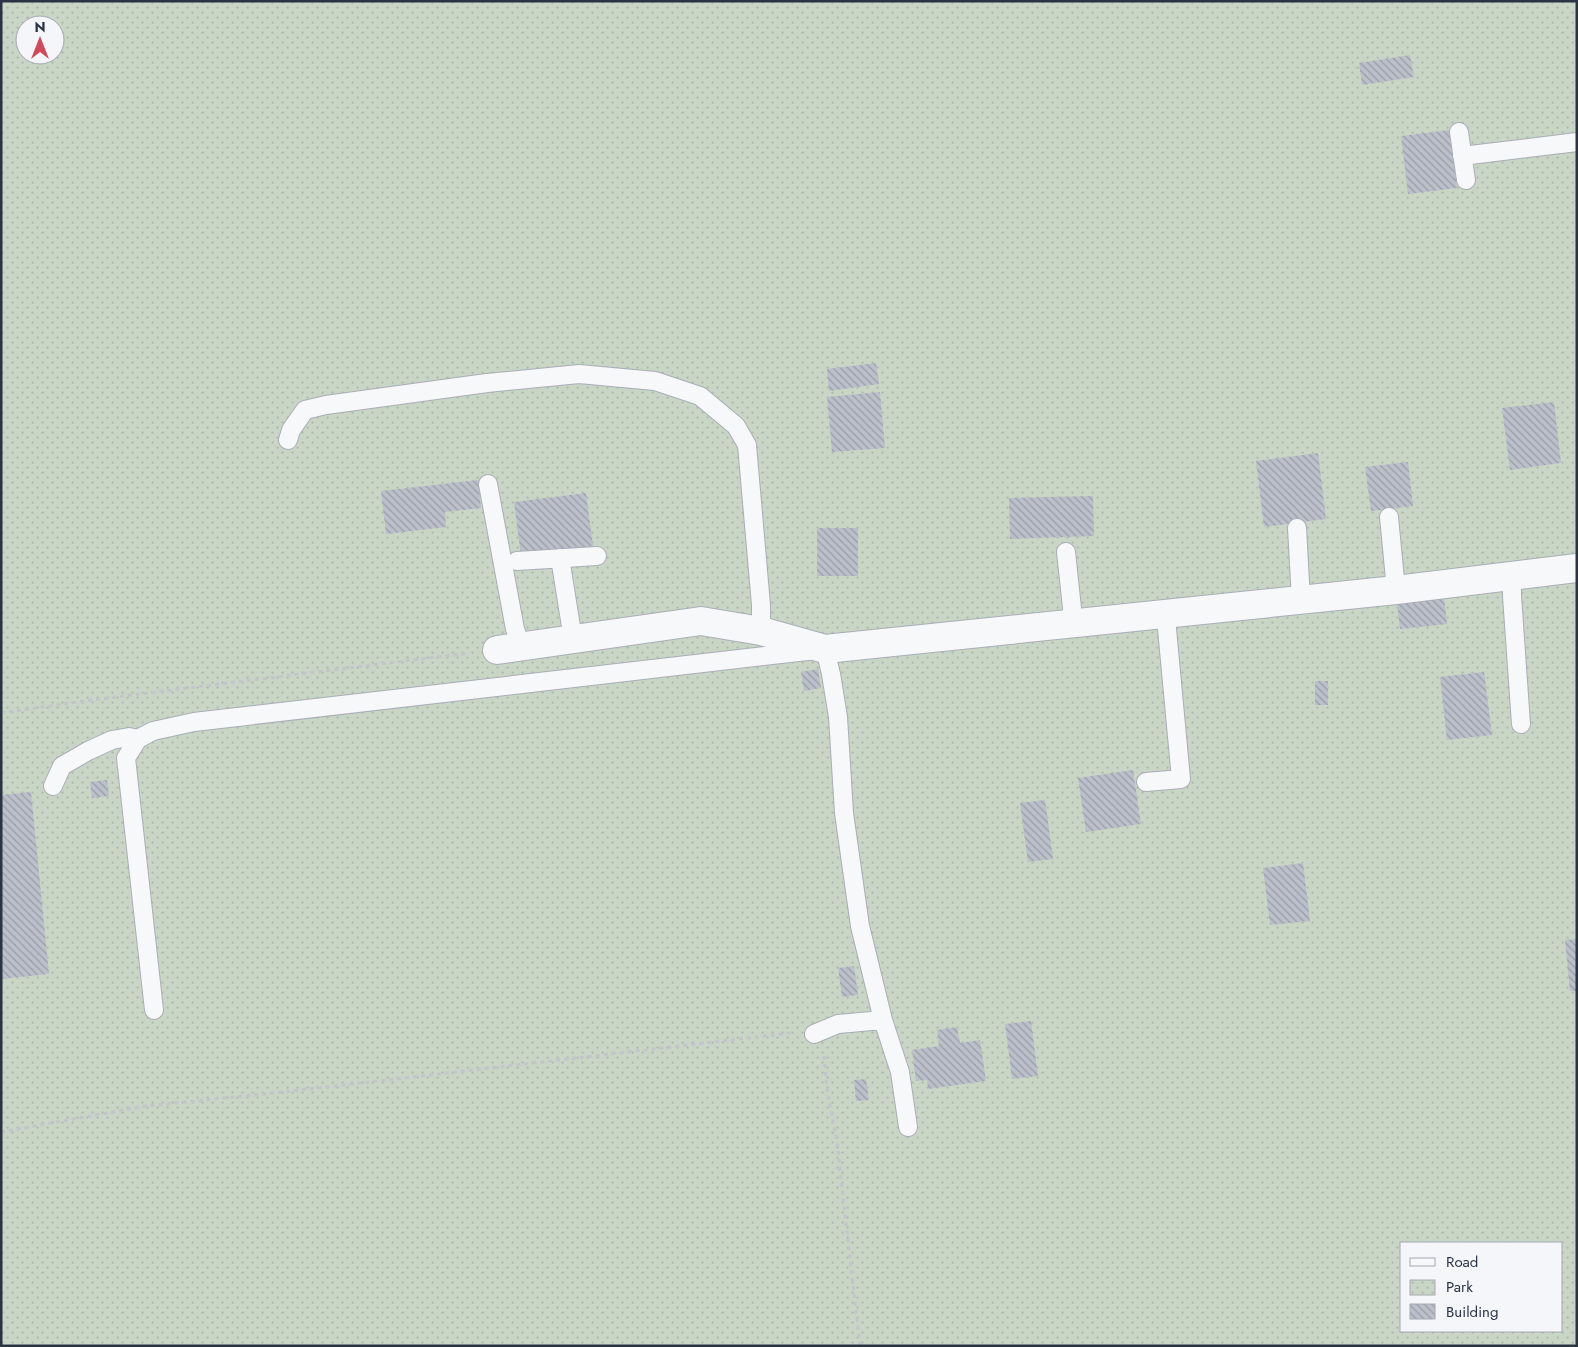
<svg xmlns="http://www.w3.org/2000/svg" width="1578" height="1347" font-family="Jost,sans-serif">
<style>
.park{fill:url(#park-dots);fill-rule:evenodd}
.building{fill:url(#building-back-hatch)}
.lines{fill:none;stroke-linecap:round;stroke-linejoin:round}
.service-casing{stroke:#a9aeb7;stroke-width:20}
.minor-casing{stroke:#a9aeb7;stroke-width:30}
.path{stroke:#c2c5cb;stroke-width:3;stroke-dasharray:4 4;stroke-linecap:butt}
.service{stroke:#f7f8fa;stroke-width:18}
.minor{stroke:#f7f8fa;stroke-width:28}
</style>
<defs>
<pattern id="park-dots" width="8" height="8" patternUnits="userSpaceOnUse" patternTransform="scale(1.25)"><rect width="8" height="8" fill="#c9d6c5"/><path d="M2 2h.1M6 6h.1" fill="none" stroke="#adb8ab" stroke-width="1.8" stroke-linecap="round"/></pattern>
<pattern id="building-back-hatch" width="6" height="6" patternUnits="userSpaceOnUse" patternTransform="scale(1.25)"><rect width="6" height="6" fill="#bbc0ca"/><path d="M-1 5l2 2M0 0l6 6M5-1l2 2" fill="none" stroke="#989da6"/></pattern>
</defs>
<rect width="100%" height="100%" fill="#e4e7ec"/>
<!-- park -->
<path class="park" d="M1,1H1577V1346H1ZM25,25H55V55H25ZM1402,1243H1562V1331H1402Z"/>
<!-- building -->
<path class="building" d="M1410,55L1414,77L1362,85L1359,63Z
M1449,130L1457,188L1408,194L1401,136Z
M876,363L879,384L829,391L827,369Z
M880,392L885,448L832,452L827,397Z
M1554,402L1561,463L1510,470L1502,408Z
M1318,453L1326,519L1264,527L1256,461Z
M1408,462L1413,506L1371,511L1365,467Z
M478,480L481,508L445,512L446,527L386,534L381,491Z
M586,493L593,546L521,556L514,502Z
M1093,496L1094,536L1010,539L1009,498Z
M817,528H858V576H817Z
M1444,597L1447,624L1400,629L1397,602Z
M818,669L821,688L804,691L801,672Z
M1484,672L1492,735L1447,740L1440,677Z
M1315,681H1328V705H1315Z
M1133,770L1141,824L1086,832L1078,778Z
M107,780L109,796L92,798L90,782Z
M31,792L49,974L1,979V795Z
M1045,800L1053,859L1028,862L1020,803Z
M1303,863L1310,921L1270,925L1263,868Z
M1577,939V991H1570L1565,940Z
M854,966L858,995L842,997L838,968Z
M1031,1021L1038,1076L1012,1079L1005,1024Z
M957,1027L960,1043L980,1040L986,1081L928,1089L927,1080L916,1081L912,1050L939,1046L937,1030Z
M866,1079L869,1100L856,1101L854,1080Z"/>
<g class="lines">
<!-- service casing -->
<g class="service-casing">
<path id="service" d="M1459,132L1466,180
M1462,156L1577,142
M288,440L291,430L305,410L326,405L487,383L579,374L655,381L700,396L736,426L747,445L761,605V631
M488,484L515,629L521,646
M1389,517L1396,590
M1297,528L1301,600
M1066,552L1072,608L1073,624
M560,558L573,639
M517,561L597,556
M1512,576V596L1521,724
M1146,782L1181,779L1167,629L1165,614
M53,786L62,766L88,751L112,740L129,737L138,739
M154,1010L126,758L138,739L153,731L194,722L825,649L831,674L838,717L844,813L860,926L883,1020
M814,1034L838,1024L883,1020L900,1072L908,1127"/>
</g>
<!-- minor casing -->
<g class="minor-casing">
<path id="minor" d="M497,650L701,621L761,631L825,649L1396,590L1577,568"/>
</g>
<!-- path -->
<path class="path" d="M1,713L91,700L469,653
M824,1056L827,1089L837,1143L860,1346
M1,1132L146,1106L283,1092L791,1033"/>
<!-- service -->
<use href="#service" class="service"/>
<!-- minor -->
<use href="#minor" class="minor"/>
</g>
<!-- border -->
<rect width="1578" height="1347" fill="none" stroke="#2b3445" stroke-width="5"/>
<!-- legend -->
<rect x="1400" y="1242" width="162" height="90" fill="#f4f6f9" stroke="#a4a8b1"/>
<rect x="1410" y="1258" width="25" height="8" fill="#f7f8fa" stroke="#a4a8b1"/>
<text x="1446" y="1267" font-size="15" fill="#2b3445">Road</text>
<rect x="1410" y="1280" width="25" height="15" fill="url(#park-dots)" stroke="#a4a8b1"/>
<text x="1446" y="1292" font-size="15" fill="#2b3445">Park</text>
<rect x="1410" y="1304" width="25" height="15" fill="url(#building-back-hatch)" stroke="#a4a8b1"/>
<text x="1446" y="1317" font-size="15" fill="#2b3445">Building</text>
<!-- north arrow -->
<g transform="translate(40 40)"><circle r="24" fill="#f4f6f9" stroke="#a4a8b1"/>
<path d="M0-4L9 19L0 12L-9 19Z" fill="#d1495b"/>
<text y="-8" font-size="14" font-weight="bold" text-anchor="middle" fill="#2b3445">N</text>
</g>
</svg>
